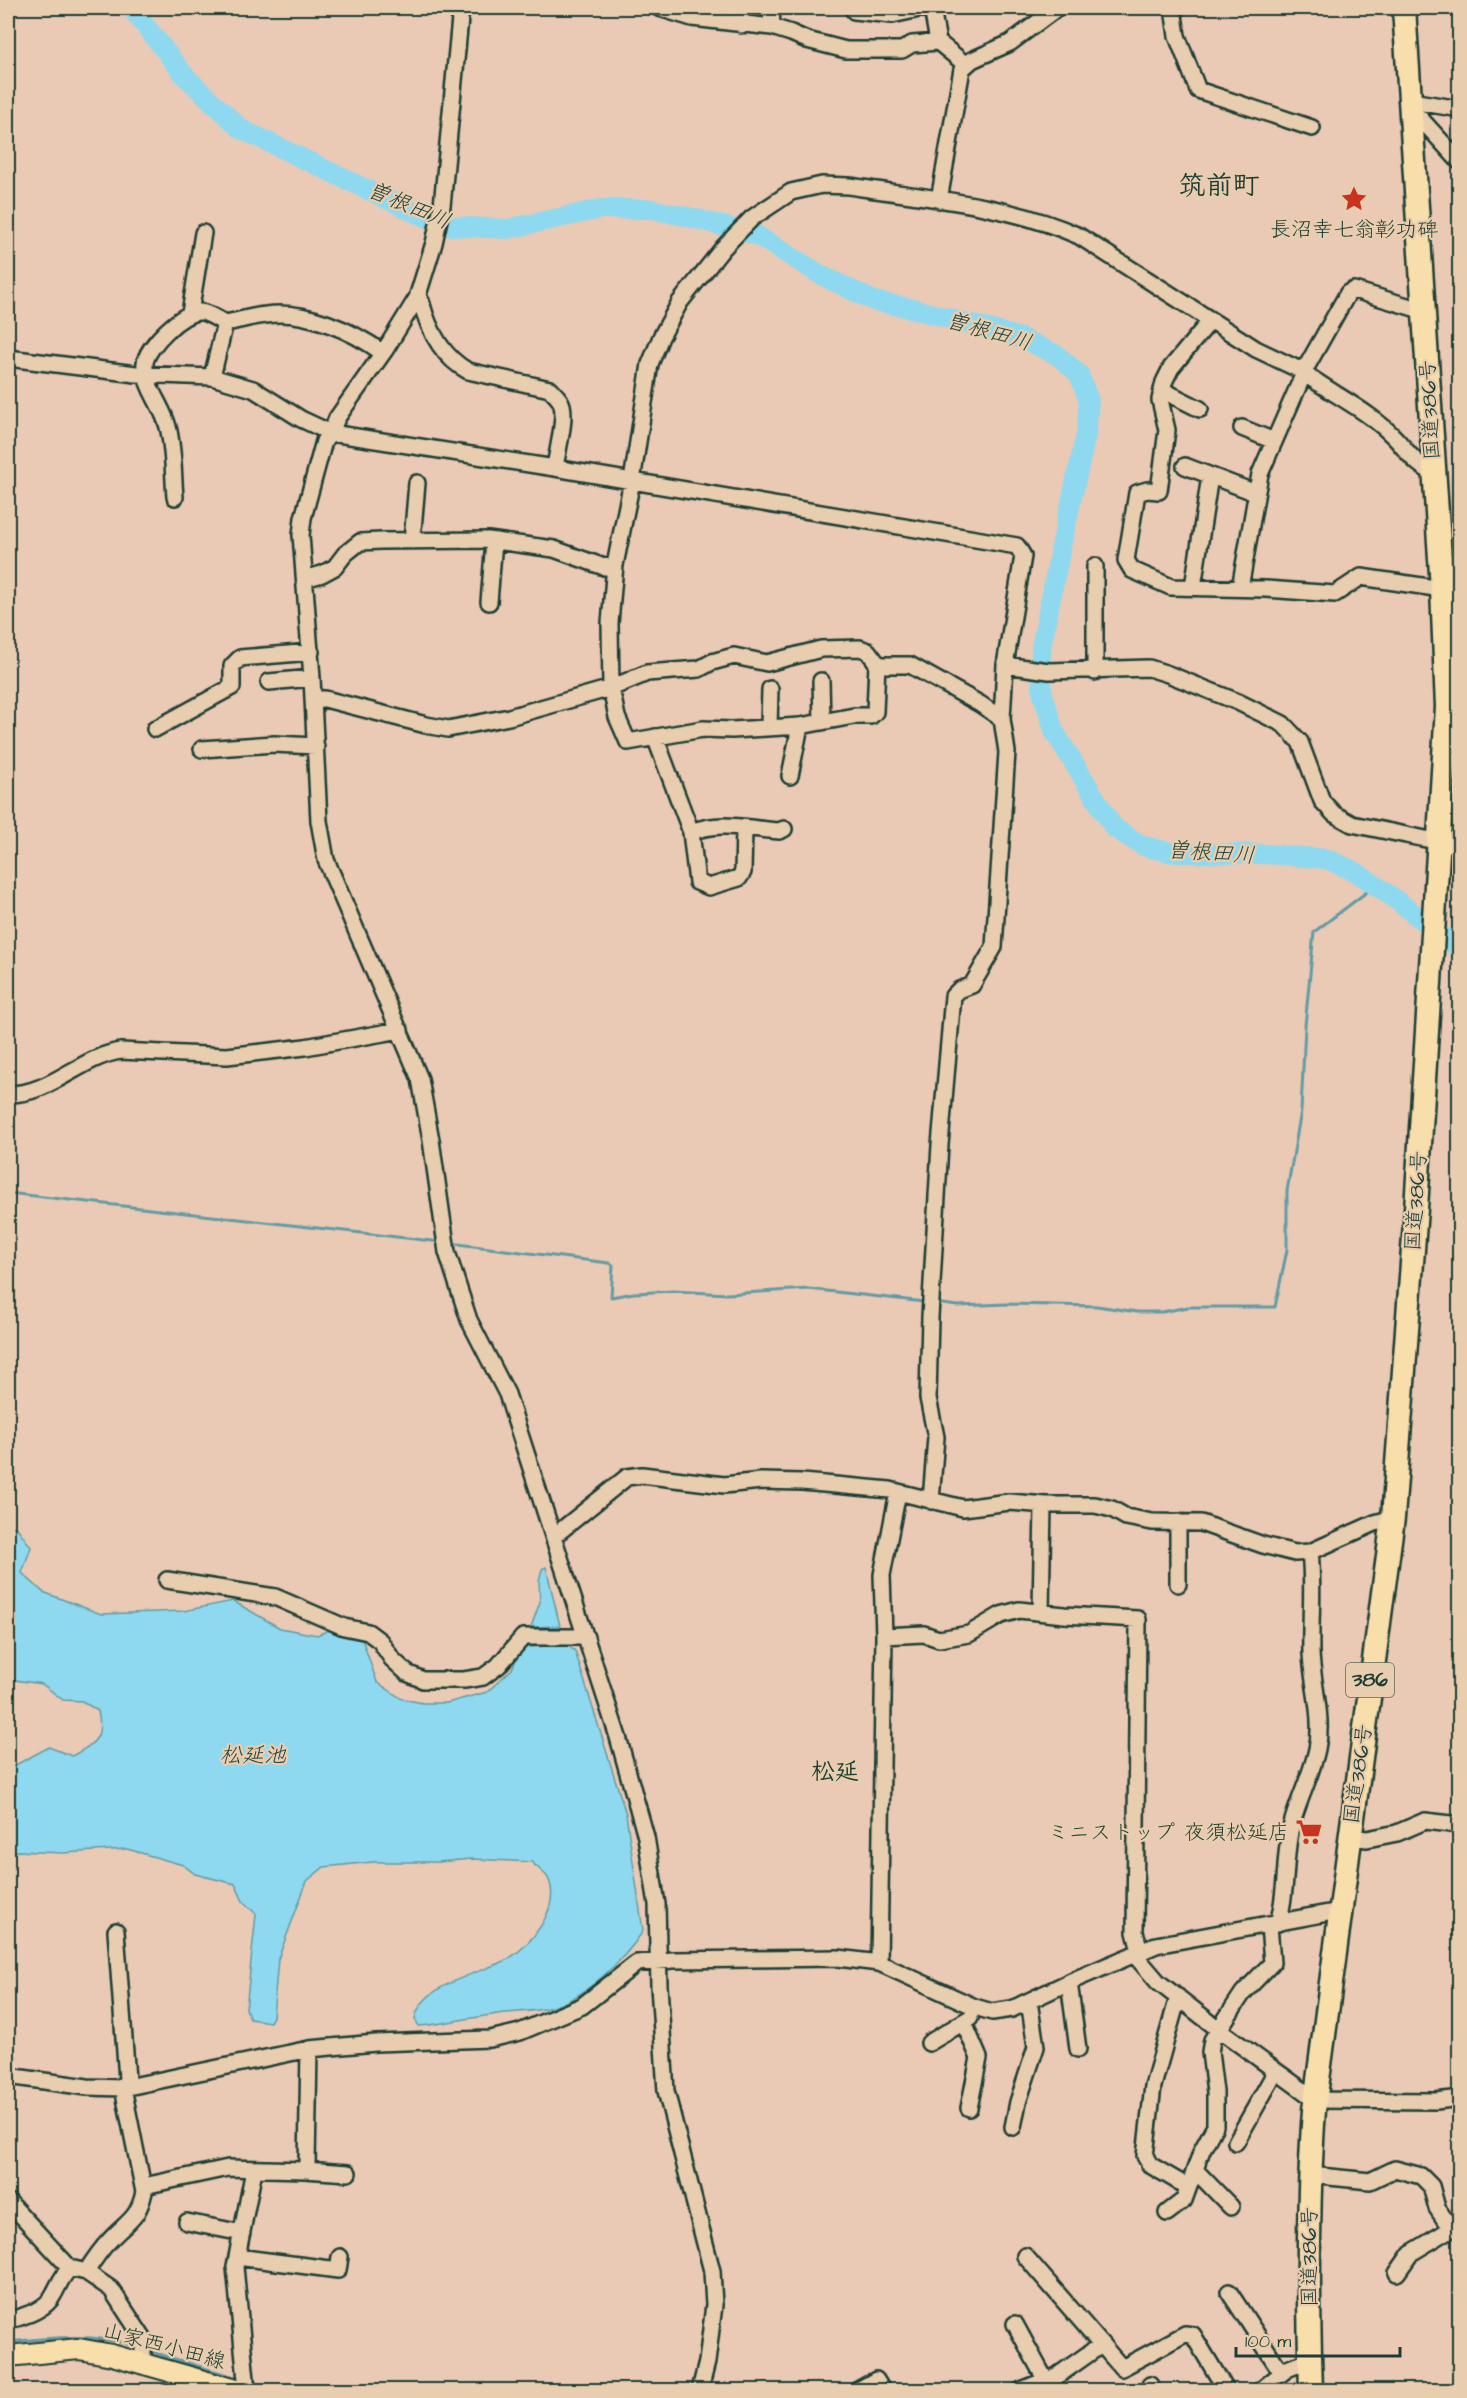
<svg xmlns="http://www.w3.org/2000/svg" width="1467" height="2398" font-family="'Architects Daughter','Klee One',sans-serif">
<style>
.water{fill:#8ed9ef;stroke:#629ba4;stroke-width:1.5}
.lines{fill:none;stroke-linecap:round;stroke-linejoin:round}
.stream{stroke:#629ba4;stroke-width:3}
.river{stroke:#8ed9ef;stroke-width:20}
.minor-casing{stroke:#1f3d34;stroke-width:20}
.major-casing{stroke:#1f3d34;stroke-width:24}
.highway-casing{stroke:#1f3d34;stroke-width:27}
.minor{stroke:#e8ceaf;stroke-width:15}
.major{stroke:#f8deab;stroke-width:20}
.highway{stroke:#f8deab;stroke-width:22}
.labels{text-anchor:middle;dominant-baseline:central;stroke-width:4.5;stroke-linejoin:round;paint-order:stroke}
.shield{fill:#e8ceaf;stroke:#5b6859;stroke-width:1.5}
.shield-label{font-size:20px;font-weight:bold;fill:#1f3d34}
.poi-label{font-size:21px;fill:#1f3d34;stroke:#e8ceaf}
.street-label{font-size:21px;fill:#1f3d34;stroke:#e8ceaf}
.water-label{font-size:22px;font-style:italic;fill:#25453d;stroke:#e8ceaf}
.quarter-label{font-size:24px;font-weight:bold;fill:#1f3d34;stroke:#e8ceaf}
.district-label{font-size:27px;font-weight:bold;fill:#1f3d34;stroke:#e8ceaf}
</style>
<rect width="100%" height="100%" fill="#eacab5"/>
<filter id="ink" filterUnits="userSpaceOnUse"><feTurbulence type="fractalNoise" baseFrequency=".0167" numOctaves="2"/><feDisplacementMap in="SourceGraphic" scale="12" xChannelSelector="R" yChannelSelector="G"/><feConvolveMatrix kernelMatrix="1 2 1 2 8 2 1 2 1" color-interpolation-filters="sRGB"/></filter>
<g filter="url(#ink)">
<!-- water -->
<path class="water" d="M8,1524L18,1529L31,1547L22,1573L43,1592L101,1614L183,1611L233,1601L280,1628L317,1635L334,1628L362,1639L377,1682L402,1699L423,1703H447L487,1692L512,1669L518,1655L527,1647L567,1645L575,1651L626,1814L643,1931C625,1959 585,1998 552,2007C533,2013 511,2011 492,2015C467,2018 444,2024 419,2026L415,2019C421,1984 480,1974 508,1959C531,1945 562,1907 548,1878C545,1873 536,1867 532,1862L471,1859L438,1862H373L324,1867L307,1881L278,1959L273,2017L270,2022L250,2019L246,2009L256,1914L243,1901L235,1884L195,1874L183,1865L127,1849L63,1853L17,1851L8,1855V1769L49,1747L72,1756C95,1743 104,1739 98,1711L82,1701L63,1700L42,1684L8,1679Z
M546,1567L560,1626L531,1627L540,1602L539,1581L542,1569Z"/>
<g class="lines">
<!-- stream -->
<path class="stream" d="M8,1193L441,1242
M450,1243L609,1263L613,1265L611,1297L634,1293L673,1291L727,1294L809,1289L925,1302
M935,1303L958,1306L1007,1304L1097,1306L1137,1312H1162L1188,1307H1275L1287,1250V1191L1301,1111L1305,1026L1314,932L1376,885
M8,2342C50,2338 93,2333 135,2346
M152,2352L237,2378
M255,2383L280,2390"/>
<!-- river -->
<path class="river" d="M131,8L186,77L241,129L418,214L448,226L507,229L601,209H651L693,218L756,235L821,275L874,301L914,309L1021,338L1057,355L1079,374L1089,401L1086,435L1062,542L1041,648L1042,691L1054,731L1114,828L1143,846L1174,853L1267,854L1327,859L1356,872L1391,896L1460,949"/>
<!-- minor casing -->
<g class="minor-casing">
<path id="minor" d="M461,8L442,206L434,243L417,298L385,350L337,418L331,433L324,441L303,518L301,535L312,678L319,821L326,860L420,1079L431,1140L447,1252L469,1320L507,1394L618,1737L646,1837L657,1904L659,1986L666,2091L712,2271L714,2305L707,2362L700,2390
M659,8L692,18L772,27L791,33L807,40L846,50H902L912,44L938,42L965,64
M741,8V25
M771,8L772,27
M932,8L938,42
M1173,8L1177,36L1198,90L1312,128
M854,11L892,15L924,8
M1411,101L1460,109
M1412,118H1420L1460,162
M939,200L962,69L972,60L1010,43L1057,8
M417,298L421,301C428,328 442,357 468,371L550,389C554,394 560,398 562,405C566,421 557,451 555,468
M190,313L203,233
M1210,321L1171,368L1164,382L1160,400L1167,430L1159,491L1147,490L1137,493L1126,560L1132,570L1171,587L1266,589L1335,594L1361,577L1442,589
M8,358L136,374L212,377L253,389L301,419L331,433L555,468L1017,546L1023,556L1005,665L1002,719L1007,752L994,947L972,985L959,990L953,996L940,1145L930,1317L928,1398L936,1437L931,1501
M1300,370C1331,394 1369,410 1396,439C1408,452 1417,467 1434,472
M212,377L225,323
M1162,390L1200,409
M1242,428L1274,441
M1185,466L1256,493
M175,497C173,474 174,450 168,427C163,406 143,385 145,363C147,346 183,311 200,312C208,312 218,320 225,323C239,321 252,316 266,315C304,309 353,331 383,353
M412,541L417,483
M1095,566V672
M305,579L322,574L335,567L345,554L360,542L381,541L488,540L554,549L604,567L615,565
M1193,587L1210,476
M1240,588L1260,474L1304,373
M489,602L494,541
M1005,665L1049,671L1149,668L1168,674L1238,702L1283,724L1300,742L1322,801L1334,814L1352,824L1460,846
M821,681L822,722
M269,682L312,678
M314,699H325L426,725L448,729L509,717L611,688L647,673L699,669L712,662L734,656L767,663L821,649L860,648L868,651L877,663
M1002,719L980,704L910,665H883L877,663L875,712L871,716H854L800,726L732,730L703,729L628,742L617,717L611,688L610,623L615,565L632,481L650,364L661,337L680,302L723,248L752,218L791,192L822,185L849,186C926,198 1007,204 1079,236L1256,349L1300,370L1308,364L1348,293L1354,290L1424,311
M769,727L770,689
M155,729L232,687V666L240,658L311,652
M655,737L691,832L697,882L709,887L739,878L743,872L744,829
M202,749L274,744L316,746
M790,776L800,726
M691,832C720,820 749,829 779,831L784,829
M8,1094C50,1095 79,1058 120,1051L227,1056L305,1047L400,1030
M1178,1522V1584
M554,1536L627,1477L642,1475L724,1485L761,1481L802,1482L890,1490L963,1508L1009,1502L1046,1505H1095L1112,1509L1126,1517L1152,1522L1201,1523L1263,1545L1295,1553L1310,1552L1375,1523L1393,1518
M167,1580L275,1597L344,1627L368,1632L380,1641L392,1659L407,1673L423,1680H464L483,1677L498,1666L523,1637H586
M1041,1611L1043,1505
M884,1636L882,1575L898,1492
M1349,1837L1367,1839L1397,1833L1425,1821L1460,1825
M1278,1923C1287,1893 1284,1862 1290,1832C1296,1803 1311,1778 1317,1749C1324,1717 1312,1684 1311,1653C1310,1619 1314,1586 1310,1552
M1134,1954L1158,1982L1217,2028L1316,2100L1436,2101L1460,2098
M879,1963L884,1636L924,1634L939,1639L969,1634L1001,1615L1019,1610L1064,1615L1138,1619L1135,1932L1140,1951
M1069,1982L1078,2049
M1178,1997L1153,2086L1145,2156L1150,2165L1188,2187
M964,2023L979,2058L969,2108
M929,2043L970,2018
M8,2076L87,2087L123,2088L309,2049L376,2043L490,2039L520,2032L582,2006L637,1963L673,1960L838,1958L879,1963L975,2007L992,2012L1012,2009L1069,1982L1156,1945L1339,1911
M1013,2127L1018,2102L1036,2047L1029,2001
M1236,2142L1276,2071
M305,2170L348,2173
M1195,2170L1231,2207
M1309,2175L1370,2181L1395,2169L1421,2176L1431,2186L1437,2208L1451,2229L1460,2225
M144,2186L228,2168L305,2170L307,2165L309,2049
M8,2201L70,2268L86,2272L111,2289L143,2338V2363
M1167,2213L1184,2200L1202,2150L1215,2126V2092L1210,2052L1212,2040L1243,1993L1272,1963L1269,1925
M187,2222L242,2233
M1025,2256L1122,2368L1185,2334L1193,2335L1226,2390
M237,2257L338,2270L340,2257
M86,2272C93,2261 100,2250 109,2241C127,2221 138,2220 144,2192L123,2088L127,2079L116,1931
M1397,2273L1411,2253L1451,2229
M1229,2292L1282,2373
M8,2320C21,2318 41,2311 50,2300C58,2289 59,2279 70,2268
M1015,2324L1046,2381
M1150,2385L1153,2390
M247,2390L235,2267L254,2170
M858,2390L876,2380L882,2390
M1021,2390L1057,2376L1101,2345
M1261,2390L1287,2369L1310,2360"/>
</g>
<!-- major casing -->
<g class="major-casing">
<path id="major" d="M8,2356L79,2349L112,2355L236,2390"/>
</g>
<!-- highway casing -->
<g class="highway-casing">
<path id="highway" d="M1311,2390C1308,2297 1307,2204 1314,2110L1393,1518L1416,1209L1447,707L1442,589L1404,8"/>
</g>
<!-- minor -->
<use href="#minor" class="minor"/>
<!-- major -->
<use href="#major" class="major"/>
<!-- highway -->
<use href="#highway" class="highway"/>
</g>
</g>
<!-- icons -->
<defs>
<g id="sight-bare" transform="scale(2.07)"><path d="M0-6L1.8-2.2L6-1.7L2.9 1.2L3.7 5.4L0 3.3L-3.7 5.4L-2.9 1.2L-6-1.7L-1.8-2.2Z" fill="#c8321e" stroke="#e8ceaf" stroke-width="2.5" paint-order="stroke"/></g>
<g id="supermarket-bare" transform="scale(2.07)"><path d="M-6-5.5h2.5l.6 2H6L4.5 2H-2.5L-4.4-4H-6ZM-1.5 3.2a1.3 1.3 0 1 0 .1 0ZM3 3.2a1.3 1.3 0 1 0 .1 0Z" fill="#c8321e" stroke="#e8ceaf" stroke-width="2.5" paint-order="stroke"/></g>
</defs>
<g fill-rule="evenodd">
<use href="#sight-bare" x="1354" y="199"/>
<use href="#supermarket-bare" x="1309" y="1832"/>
</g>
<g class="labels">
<!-- shield labels -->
<rect class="shield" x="1346" y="1663" width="48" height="34" rx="4.5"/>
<g class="shield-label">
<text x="1370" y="1680">386</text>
</g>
<!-- poi labels -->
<g class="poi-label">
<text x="1354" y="229">長沼幸七翁彰功碑</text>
<text x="1289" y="1832" text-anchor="end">ミニストップ 夜須松延店</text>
</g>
<!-- street labels -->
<g class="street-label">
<text transform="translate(1430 410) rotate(-93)">国道386号</text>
<text transform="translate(1416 1201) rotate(-86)">国道386号</text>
<text transform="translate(1358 1774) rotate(-82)">国道386号</text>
<text transform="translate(1309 2257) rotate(-90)">国道386号</text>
<text transform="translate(164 2346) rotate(15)">山家西小田線</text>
</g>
<!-- water labels -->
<g class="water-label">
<text transform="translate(409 206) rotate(23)">曽根田川</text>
<text transform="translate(989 332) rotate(16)">曽根田川</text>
<text transform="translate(1211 853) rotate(4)">曽根田川</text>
<text x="253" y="1755">松延池</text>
</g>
<!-- quarter labels -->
<g class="quarter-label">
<text x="835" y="1772">松延</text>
</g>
<!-- district labels -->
<g class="district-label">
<text x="1219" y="186">筑前町</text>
</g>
</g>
<!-- margin -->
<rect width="1467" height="2398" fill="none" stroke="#e8ceaf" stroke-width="30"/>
<rect x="15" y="15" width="1437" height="2368" fill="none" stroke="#1f3d34" stroke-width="2" filter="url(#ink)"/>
<!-- scale -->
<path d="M1236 2347v9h164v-9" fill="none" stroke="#1f3d34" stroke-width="3"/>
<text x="1245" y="2347" font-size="18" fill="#1f3d34" stroke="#e8ceaf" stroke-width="4.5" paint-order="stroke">100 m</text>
</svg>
